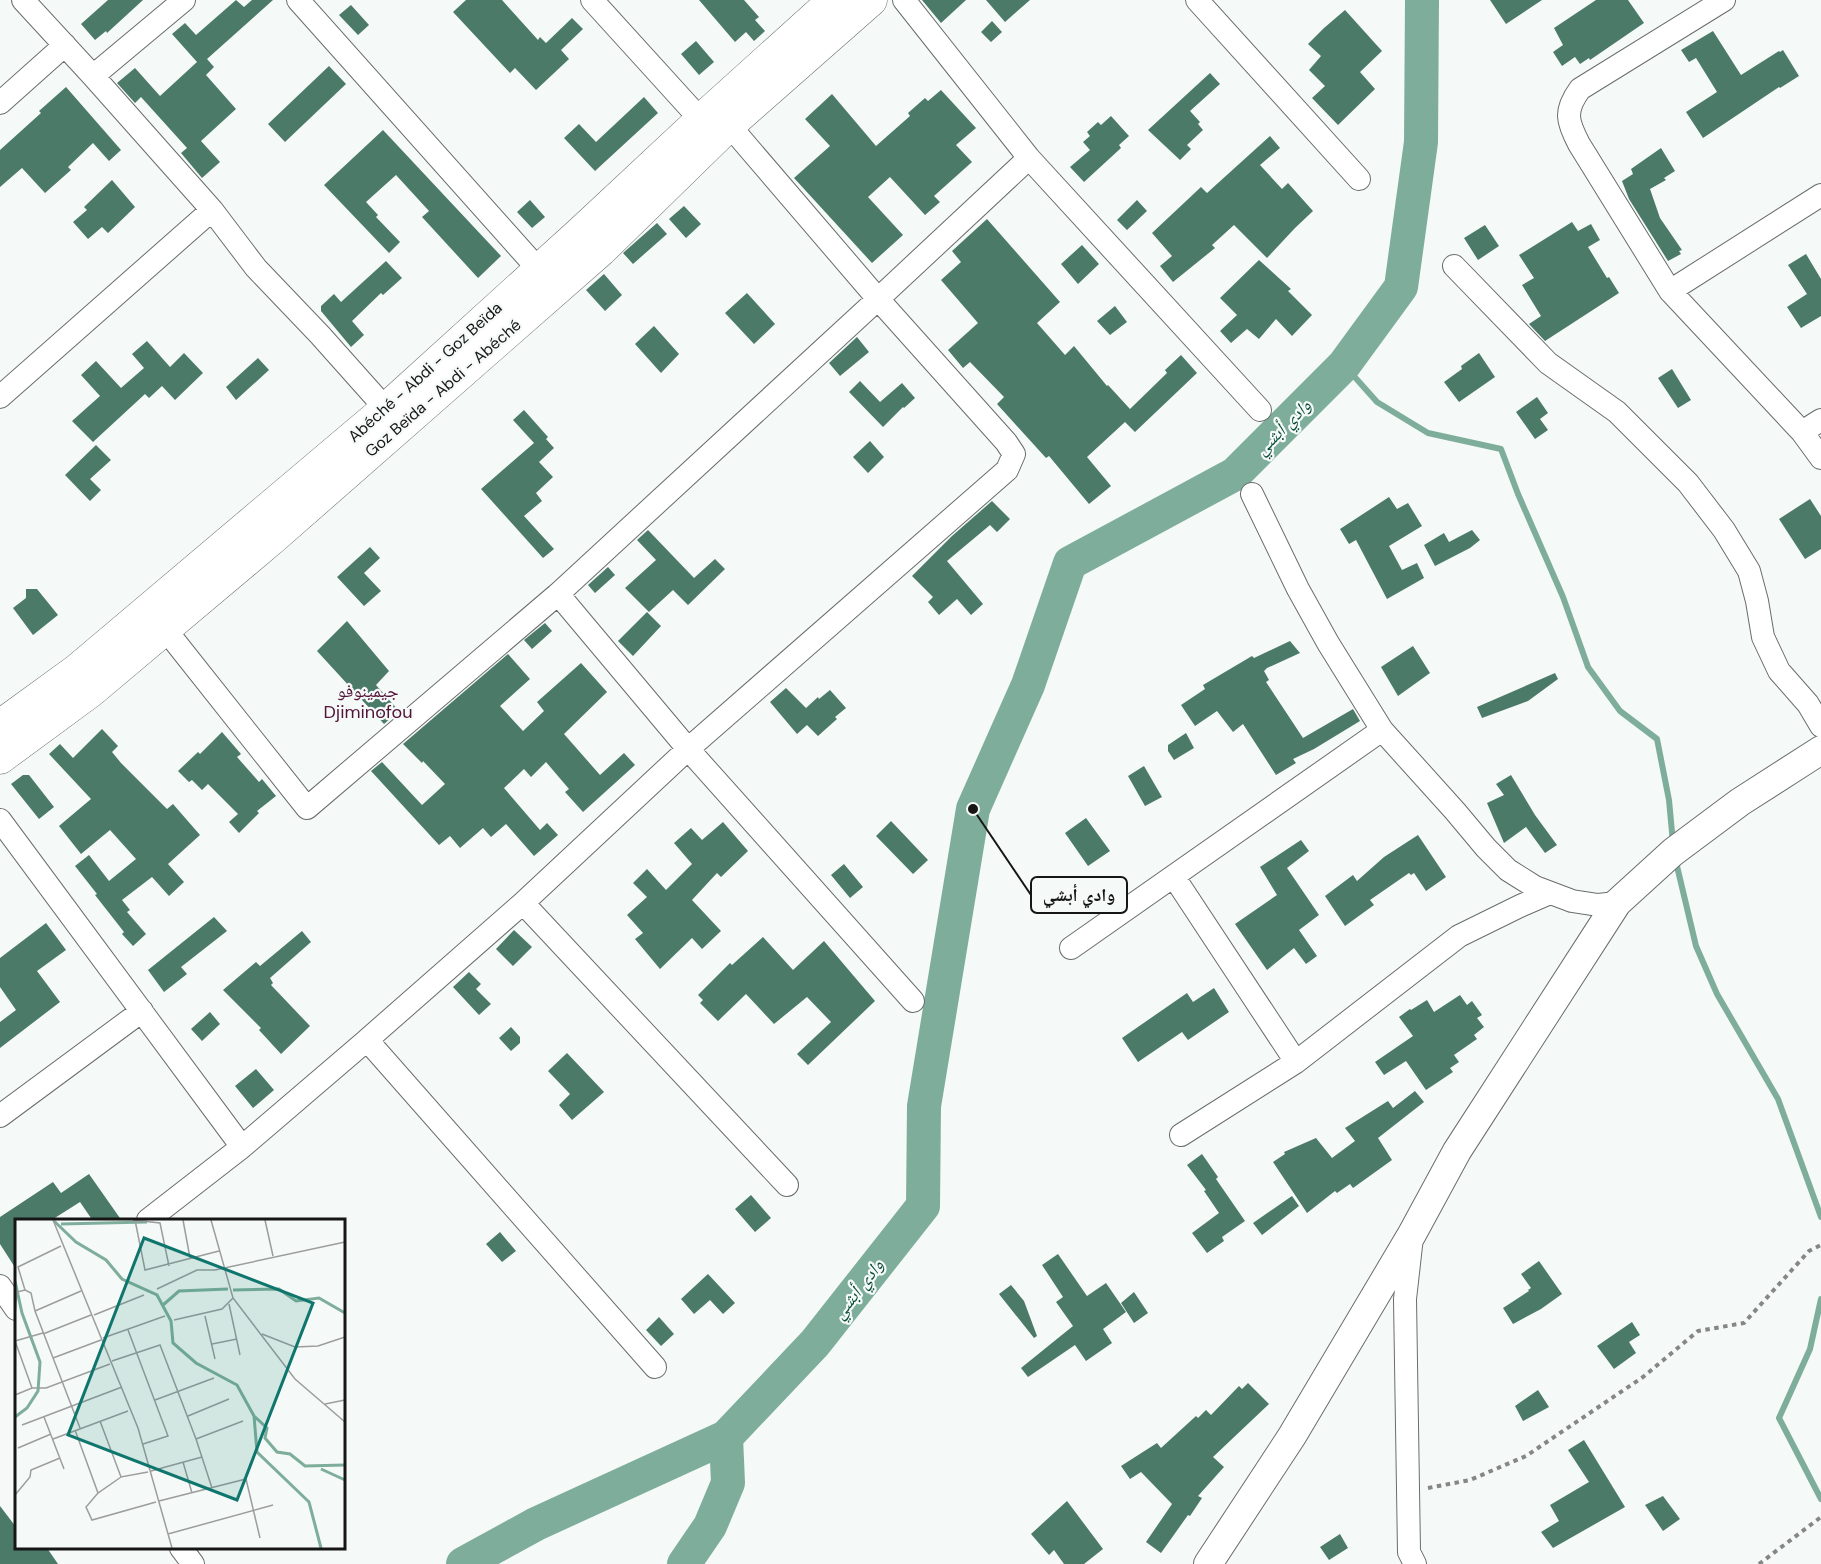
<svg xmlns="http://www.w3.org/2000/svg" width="1821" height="1564" font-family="'DM Sans','Noto Naskh Arabic',sans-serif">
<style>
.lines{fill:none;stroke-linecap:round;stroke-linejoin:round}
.stream{stroke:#7eae9b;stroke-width:6}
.river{stroke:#7eae9b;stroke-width:34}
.building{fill:#4c7a69}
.minor-casing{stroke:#6a6d6c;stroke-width:24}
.tertiary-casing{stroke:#6a6d6c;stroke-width:30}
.secondary-casing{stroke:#6a6d6c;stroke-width:33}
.path{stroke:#848785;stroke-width:4;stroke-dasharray:4.5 4.5;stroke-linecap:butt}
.minor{stroke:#fff;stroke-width:22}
.tertiary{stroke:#fff;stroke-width:28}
.secondary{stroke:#fff;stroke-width:32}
.labels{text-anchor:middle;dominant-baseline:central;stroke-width:4.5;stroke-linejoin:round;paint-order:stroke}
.street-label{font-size:16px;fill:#151615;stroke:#f5f9f7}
.water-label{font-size:18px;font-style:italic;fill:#0b4d3a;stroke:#f5f9f7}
.neighbourhood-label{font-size:18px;fill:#511338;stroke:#f5f9f7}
.inset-river{fill:none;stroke:#7eae9b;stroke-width:3}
.inset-road{fill:none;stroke:#9b9e9d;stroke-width:1.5}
.view{fill:#0f766e;fill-opacity:0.15;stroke:#0f766e;stroke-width:3}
.inset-edge{fill:none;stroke:#151615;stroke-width:3}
.leader{fill:none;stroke:#151615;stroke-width:2}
.callout-dot{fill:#151615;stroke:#f5f9f7;stroke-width:2}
.callout{fill:#f5f9f7;stroke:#151615;stroke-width:2}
.callout-label{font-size:18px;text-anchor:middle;font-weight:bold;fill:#151615}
</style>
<rect width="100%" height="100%" fill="#f5f9f7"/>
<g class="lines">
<!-- stream -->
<path class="stream" d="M1344,365L1377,402L1428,433L1501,449L1518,494L1563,597L1588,667L1620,711L1657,739L1669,800L1673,843
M1676,862L1696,946L1717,994L1778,1099L1821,1217
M1821,1299L1810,1349L1779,1418L1821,1499"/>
<!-- river -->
<path class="river" d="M463,1564L536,1524L726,1437L815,1343L923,1206L924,1106L973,809L1028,685L1070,563L1235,474L1344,365L1401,287L1421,142L1422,0
M684,1564L710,1526L728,1483L726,1437"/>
</g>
<!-- building -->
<path class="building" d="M108,0H143L107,33L106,31L95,40L81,24Z
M236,0L244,7L252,0H273L207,59L214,67L206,75L236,109L201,141L220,162L202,178L181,153L187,148L141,97L135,103L117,83L135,68L160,96L197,62L172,34L185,23L196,35Z
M466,0H502L538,40L540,37L546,43L572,18L583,29L561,50L569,59L536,90L515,68L510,73L453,12Z
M699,0H744L759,17L755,20L765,31L754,41L746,32L735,42Z
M922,0H966L941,23Z
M986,0H1030L1005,22Z
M1490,0H1542L1506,24Z
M1596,0H1628L1644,23L1590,60L1589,58L1580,64L1575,57L1562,66L1553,52L1563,45L1554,28Z
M351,5L369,25L358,35L339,15Z
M1345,10L1382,51L1360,72L1375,89L1338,125L1312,98L1325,86L1309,70L1321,56L1308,44L1324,28Z
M992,21L1002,32L991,42L981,32Z
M1713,31L1741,75L1779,51L1780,52L1783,50L1799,76L1780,88L1779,87L1703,138L1686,112L1717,92L1696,58L1689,62L1681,50Z
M696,41L714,62L699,75L681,54Z
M329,66L346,84L285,142L268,124Z
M1210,73L1220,84L1190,111L1200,122L1198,124L1203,130L1187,145L1191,149L1180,160L1148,130Z
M66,87L121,150L109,161L93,143L68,167L71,170L45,193L22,168L0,187V150L41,113L39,111Z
M941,90L976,128L956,145L972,162L934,196L940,202L925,215L890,177L868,197L903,235L872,263L794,178L830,146L805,119L832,94L876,146L910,116L908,113L925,98L928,101Z
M644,97L658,113L595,171L564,138L579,124L596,142Z
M1111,116L1129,136L1119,145L1121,148L1084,182L1070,167L1090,150L1083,142L1090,136L1087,132L1098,122L1101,125Z
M383,130L501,256L478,278L422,217L429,211L396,175L366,202L378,215L376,217L400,242L389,253L324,185Z
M1270,136L1280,148L1260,165L1282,189L1288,183L1313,211L1295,228L1267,258L1234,225L1212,245L1215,248L1173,282L1160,266L1172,256L1152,233L1201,187L1207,193Z
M1661,148L1675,171L1664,178L1666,180L1650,189L1660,218L1682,250L1679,251L1681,254L1668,261L1629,199L1622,181L1633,174L1631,169Z
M112,180L135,207L108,233L102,227L88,239L73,222L87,210L84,207Z
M530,200L545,217L532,228L517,212Z
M1137,200L1147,211L1127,230L1117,220Z
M684,206L701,224L686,238L669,219Z
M987,219L1060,302L1037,323L1065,355L1074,346L1107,386L1108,385L1130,409L1167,373L1165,370L1181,355L1197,373L1135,432L1125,422L1087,457L1111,486L1089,504L1049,456L1046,458L997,404L1004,397L970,362L963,368L948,350L978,323L941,280L961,262L952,251Z
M1572,222L1578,231L1591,224L1600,240L1588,247L1607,278L1609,277L1619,293L1545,341L1529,324L1541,316L1522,285L1534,278L1519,255Z
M657,223L667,234L633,264L623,253Z
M1485,225L1499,246L1478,260L1464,238Z
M1082,245L1099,264L1078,284L1061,264Z
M1806,254L1821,279V316L1801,328L1787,307L1807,294L1788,265Z
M1259,260L1291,289L1288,291L1312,315L1292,336L1276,319L1259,339L1247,329L1231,343L1220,331L1237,315L1220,298Z
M386,261L402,278L383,295L381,293L352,321L364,335L351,347L321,311V306L334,294L341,302Z
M604,274L622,295L605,311L586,290Z
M747,293L775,324L754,344L725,313Z
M1115,306L1127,322L1110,335L1097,321Z
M654,326L679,354L661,373L635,344Z
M857,337L869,352L840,376L829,363Z
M147,341L170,367L184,353L203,373L175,400L162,386L149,398L145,394L93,442L72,421L100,396L81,375L96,361L121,388L144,368L132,354Z
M1479,353L1495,377L1459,402L1444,382L1462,369L1461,366Z
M258,358L269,370L236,400L226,387Z
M1672,369L1691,400L1678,408L1658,378Z
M860,381L880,402L902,383L915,398L904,408L903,407L883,427L849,392Z
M1537,397L1548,413L1540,419L1548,430L1535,439L1516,412Z
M524,410L548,437L546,439L554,448L539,462L553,477L536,493L542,501L524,516L554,549L543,558L481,489L534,443L513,420Z
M870,441L884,457L868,473L853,457Z
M96,445L111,460L90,479L101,490L90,501L65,475Z
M1389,497L1397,509L1408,503L1422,526L1389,546L1402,570L1417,563L1424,578L1387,599L1356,540L1349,544L1340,529Z
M1810,499L1821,516V549L1805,559L1779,519Z
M992,501L1010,519L997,532L990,525L947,561L983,604L971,615L957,599L939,615L928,602L933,597L912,576L952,536Z
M648,530L694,578L715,559L725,569L688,605L673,590L649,612L625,588L656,560L637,540Z
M1472,530L1480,540L1470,548L1435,566L1424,545L1444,533L1449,542Z
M370,547L380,558L364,573L381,591L364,606L337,577Z
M608,567L615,575L595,593L588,585Z
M26,589H37L58,615L33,635L13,608L26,598Z
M647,612L661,626L633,656L618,641Z
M347,621L389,671L376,685L399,711L384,724L317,651Z
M545,623L552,631L532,649L524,640Z
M1290,641L1300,653L1267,668L1264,671L1269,680L1266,682L1303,738L1353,709L1360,721L1314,749L1293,759L1296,763L1276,775L1243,724L1233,732L1217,711L1195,726L1181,705L1205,689L1203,685L1252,656L1254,658Z
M1413,646L1430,673L1398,696L1381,667Z
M508,654L530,679L500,706L523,731L544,711L537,702L581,663L607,692L564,734L600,775L624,753L635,765L583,812L565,792L569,789L546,762L531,777L524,769L504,788L540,830L547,823L558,835L534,856L506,824L491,837L483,828L460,848L450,836L439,845L371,771L382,762L422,805L445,784L423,761L422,763L403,744Z
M1555,673L1558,679L1528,701L1482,718L1477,707Z
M786,688L806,708L818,697L819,699L830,690L846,708L835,717L837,719L818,736L807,725L797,734L770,702Z
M102,729L118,746L112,752L121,763L167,809L173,804L200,835L168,864L184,882L169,896L152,877L122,900L130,910L127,912L146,934L133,946L122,934L124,932L95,895L97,894L75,866L89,855L109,881L136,859L110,830L81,854L59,826L91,799L49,754L60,744L73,758Z
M222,732L241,754L237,757L259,782L262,779L276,796L257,811L259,813L239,833L229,822L238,814L208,784L202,790L192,780L189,782L178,771L198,752L200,754Z
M1186,733L1194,748L1174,760L1168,751V745Z
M1144,766L1162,797L1145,806L1128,776Z
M23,775H29L54,807L39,819L11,784Z
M1511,775L1535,815L1557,845L1545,853L1526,827L1504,843L1487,803L1504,795L1496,784Z
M1086,818L1110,851L1088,866L1065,833Z
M891,821L928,860L913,874L876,836Z
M723,822L748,851L721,877L717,873L692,900L721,931L702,949L692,938L660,969L635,939L643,933L627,915L647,897L633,883L647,869L666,890L692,864L674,843L691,828L702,840Z
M1418,835L1446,877L1426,891L1414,873L1411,875L1409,873L1370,900L1374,905L1345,926L1325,896L1353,875L1357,881L1384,857Z
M1301,840L1309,851L1287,868L1319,915L1299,930L1317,956L1306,964L1294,948L1267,970L1235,924L1277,895L1260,867Z
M844,864L863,887L850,898L831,875Z
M214,917L227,931L181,967L187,974L164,992L148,970Z
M46,923L66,950L37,971L60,1002L0,1048V1022L16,1010L0,987V958Z
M514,930L532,947L513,966L496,949Z
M302,931L311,942L270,978L273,983L271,985L310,1026L281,1054L259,1030L261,1028L223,990L256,962L260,966Z
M763,937L793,970L824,941L875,1001L808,1065L797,1054L831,1022L807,997L774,1024L746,994L718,1021L700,1003L703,1000L698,995L730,963L732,965Z
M469,972L481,984L476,989L491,1004L479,1015L453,987Z
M1214,988L1229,1012L1188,1040L1182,1032L1138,1062L1122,1038L1187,993L1193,1002Z
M1460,995L1467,1005L1472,1001L1482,1015L1477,1018L1484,1027L1474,1035L1477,1039L1454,1055L1459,1062L1450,1068L1453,1072L1426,1090L1406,1061L1384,1075L1375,1062L1413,1036L1399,1017L1410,1009L1411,1010L1427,1000L1434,1012Z
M210,1012L220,1024L202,1041L191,1029Z
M511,1027L520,1037V1043L511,1051L499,1038Z
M567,1053L604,1092L572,1120L559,1105L570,1094L548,1071Z
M256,1069L274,1090L253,1108L235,1086Z
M1415,1091L1424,1102L1378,1138L1392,1160L1353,1188L1350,1184L1337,1193L1335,1191L1307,1213L1273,1162L1285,1154L1284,1152L1316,1138L1332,1158L1355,1141L1345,1128L1388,1101L1393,1108Z
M1202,1154L1218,1177L1216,1179L1245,1221L1222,1237L1224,1241L1207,1253L1192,1233L1219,1213L1204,1191L1206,1190L1187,1165Z
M89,1174L122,1221H93L80,1202L50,1221H16V1269L0,1244V1217L53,1182L61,1193Z
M751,1195L771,1218L755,1232L735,1209Z
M1292,1196L1299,1206L1262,1235L1253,1223Z
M500,1232L516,1251L502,1262L486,1244Z
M1058,1254L1087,1296L1106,1283L1126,1312L1103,1329L1112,1343L1086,1361L1075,1345L1028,1377L1021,1368L1073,1326L1056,1302L1063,1297L1042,1265Z
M1539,1261L1562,1294L1541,1309L1513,1324L1503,1308L1529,1291L1528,1290L1531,1288L1521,1274Z
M708,1274L735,1303L723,1314L710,1300L694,1314L681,1299Z
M1011,1285L1024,1301L1037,1336L1034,1338L999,1294Z
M1134,1292L1148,1313L1134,1323L1121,1303Z
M659,1317L674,1334L661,1346L646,1330Z
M1632,1322L1640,1335L1629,1342L1636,1353L1614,1369L1597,1346Z
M1248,1383L1269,1404L1213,1457L1224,1467L1198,1496L1202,1498L1190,1516L1188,1515L1161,1553L1146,1542L1172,1504L1141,1472L1130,1479L1121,1466L1157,1443L1161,1448L1196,1416L1198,1418L1206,1410L1211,1415L1239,1386L1242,1389Z
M1538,1390L1549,1407L1523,1421L1515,1406Z
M1584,1440L1625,1507L1553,1548L1541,1532L1559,1521L1550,1505L1589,1482L1568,1450Z
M1663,1496L1680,1519L1663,1531L1645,1505Z
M1067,1501L1103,1549L1084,1564H1064L1054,1550L1049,1555L1031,1534Z
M0,1506L16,1527V1548H47L58,1564H0Z
M1340,1534L1348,1548L1329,1560L1320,1547Z"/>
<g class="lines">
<!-- minor casing -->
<g class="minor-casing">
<path id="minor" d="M23,0L93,76L212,210L256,268L320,335L386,409
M298,0L539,270L548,282
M592,0L701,120
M904,0L1029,158L1260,410
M1197,0L1359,179
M1724,0L1580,89C1564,111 1567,121 1579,144L1670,291L1802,432L1821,458
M93,76L184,0
M0,103L65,45
M1454,266L1548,363L1617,412L1688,483L1724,530L1749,571L1757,601L1763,637L1779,671L1808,704L1821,726
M1670,291L1821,195
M0,397L212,210
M1802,432L1821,420
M1252,494L1298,589L1328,643L1382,730L1455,811L1486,848L1508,870L1535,887L1572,901L1598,905L1617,903
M558,594L688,749L913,1001
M165,629L307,808L558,594L878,299L1029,158
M0,820L242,1147
M1174,877L1296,1062
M523,903L787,1185
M1071,948L1382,730
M0,1116L142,1011
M1181,1135L1296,1062L1459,936L1520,906L1550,893
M148,1220L242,1147L367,1040
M1412,1237L1405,1299L1409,1552L1415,1564
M0,1286L16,1309
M655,1367L367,1040L523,903L688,749L1007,470L1014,454L1006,442L878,299L729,125
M181,1548L193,1564"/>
</g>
<!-- tertiary casing -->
<g class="tertiary-casing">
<path id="tertiary" d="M1208,1564L1292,1436L1412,1234L1457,1151L1617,903L1673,852L1740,802L1821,750"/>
</g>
<!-- secondary casing -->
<g class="secondary-casing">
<path id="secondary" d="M0,726L77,670L386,409L581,232L701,120L834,0
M0,758L91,691L274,537L601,250L729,125L871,0"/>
</g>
<!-- path -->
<path class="path" d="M1428,1488L1470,1480L1526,1456L1643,1377L1698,1331L1744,1323L1809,1251L1821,1245
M1759,1564L1821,1517"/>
<!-- minor -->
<use href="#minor" class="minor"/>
<!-- tertiary -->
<use href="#tertiary" class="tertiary"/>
<!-- secondary -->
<use href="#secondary" class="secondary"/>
</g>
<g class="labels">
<!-- street labels -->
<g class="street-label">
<text transform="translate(425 372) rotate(-42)">Abéché - Abdi - Goz Beïda</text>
<text transform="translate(443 388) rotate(-41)">Goz Beïda - Abdi - Abéché</text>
</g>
<!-- water labels -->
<g class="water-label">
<text transform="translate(1283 427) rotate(-45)">وادي أبشي</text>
<text transform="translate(858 1289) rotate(-52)">وادي أبشي</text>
</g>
<!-- neighbourhood labels -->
<g class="neighbourhood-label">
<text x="368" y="691">جيمينوفو<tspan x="368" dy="21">Djiminofou</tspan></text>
</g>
</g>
<!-- overview -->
<g transform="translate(15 1219)">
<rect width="330" height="330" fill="#f5f9f7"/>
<path class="inset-river" d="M39,2L61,23L91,41L107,60L142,76L156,102L158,124L181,144L222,166L239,197L242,233L294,283L306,329M46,5L132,3M0,62L7,94L25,143L23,172L12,189L0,198M218,71L264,70L281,82L304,79L330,94M148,86L164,72L213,70M239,197L252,209L250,219L262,233L275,235L290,247L330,246M306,250L330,261"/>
<path class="inset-road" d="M38,1L123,209L157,329M118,1L145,4L154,47M120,1L130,51L204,32M168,1L175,39M196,1L218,79L280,160L330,203M250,1L258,37M46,27L3,48L10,71L16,74L20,92L65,209M142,70L182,51H200L330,23M214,85L225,136M20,92L66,72M0,96L2,73L10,71M79,96L129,76M190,97L200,140M159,101L207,90L218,79M113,111L153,217L128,225M28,115L76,96M247,115L280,128L303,127L330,118M88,119L150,97M0,122L17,169M0,122L28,114M197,125L222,120M38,139L86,121M97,142L145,126L181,220L228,202M0,176L17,169H31L95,145M140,181L199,159M310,185L330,181M173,197L214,180M29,198L49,250M85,202L106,258L133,253M7,206L107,168M60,211L83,274L106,258M38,220L113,192M181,220L197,269M3,229L36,215M168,243L177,274M136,252L187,238M83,274L71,288L77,301L141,283M0,276L15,258L16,251L45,239M144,282L231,260L245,319M153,315L258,286"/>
<path class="view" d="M129,19L298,84L222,281L53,216Z"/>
<rect width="330" height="330" class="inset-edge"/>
</g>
<!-- callouts -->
<path class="leader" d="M973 809L1031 895"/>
<circle class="callout-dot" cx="973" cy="809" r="6"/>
<rect class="callout" x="1031" y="877" width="96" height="36" rx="6"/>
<g class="callout-label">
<text x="1079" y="901">وادي أبشي</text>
</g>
</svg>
